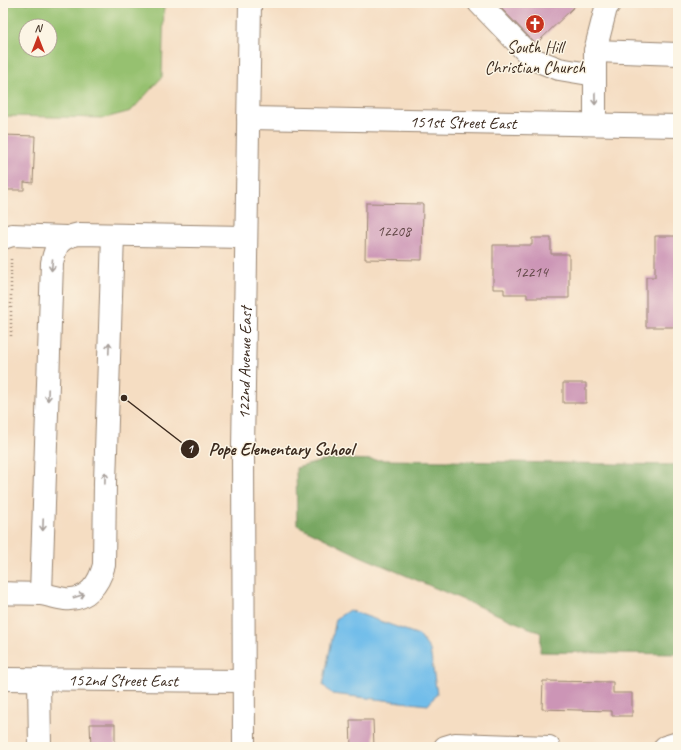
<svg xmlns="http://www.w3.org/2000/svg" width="681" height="750" font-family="Caveat,sans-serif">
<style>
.green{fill:#96c16f;stroke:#687646;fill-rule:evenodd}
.forest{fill:#78a762;stroke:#5a6840}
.water{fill:#71bdea;stroke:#567484}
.building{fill:#cc95b6}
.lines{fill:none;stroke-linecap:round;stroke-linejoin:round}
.minor-casing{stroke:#988470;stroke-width:24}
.major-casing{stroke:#988470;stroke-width:24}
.path{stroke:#988470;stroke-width:2.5;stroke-dasharray:1 3;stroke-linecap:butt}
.minor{stroke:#fff;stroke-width:22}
.major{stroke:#fff;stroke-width:22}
.oneway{stroke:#a79f9a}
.labels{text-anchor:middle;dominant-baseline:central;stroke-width:3;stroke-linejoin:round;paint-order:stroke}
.number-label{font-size:15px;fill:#5f4544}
.poi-label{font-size:17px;fill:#3b2a1e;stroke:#fcf5e5}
.street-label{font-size:17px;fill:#3b2a1e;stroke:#fcf5e5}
.leader{fill:none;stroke:#3b2a1e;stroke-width:1.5}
.callout-dot{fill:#3b2a1e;stroke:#fcf5e5;stroke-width:1.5}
.mark-label{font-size:12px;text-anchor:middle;font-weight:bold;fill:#fff}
.callout-label{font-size:18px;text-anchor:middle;font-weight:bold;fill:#3b2a1e;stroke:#fcf5e5;stroke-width:3;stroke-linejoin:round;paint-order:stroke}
</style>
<rect width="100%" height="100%" fill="#fcf5e5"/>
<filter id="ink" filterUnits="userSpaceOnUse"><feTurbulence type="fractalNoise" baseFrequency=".025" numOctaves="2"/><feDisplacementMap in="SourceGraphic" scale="8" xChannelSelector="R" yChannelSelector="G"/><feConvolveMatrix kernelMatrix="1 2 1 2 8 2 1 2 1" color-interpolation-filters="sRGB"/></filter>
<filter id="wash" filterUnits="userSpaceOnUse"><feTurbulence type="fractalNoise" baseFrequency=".012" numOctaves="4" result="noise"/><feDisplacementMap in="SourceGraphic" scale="16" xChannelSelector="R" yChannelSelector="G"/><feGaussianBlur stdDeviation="0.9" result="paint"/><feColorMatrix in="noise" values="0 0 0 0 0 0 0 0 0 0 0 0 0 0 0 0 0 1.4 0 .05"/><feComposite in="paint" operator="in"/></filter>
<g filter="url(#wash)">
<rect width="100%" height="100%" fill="#f5ddc2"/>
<!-- green -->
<path class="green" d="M3,3H164L162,77L131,111L105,118L3,116ZM26,26H50V50H26Z"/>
<!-- forest -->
<path class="forest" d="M330,459L678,465V654L540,652L541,633L360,556L297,525L296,468Z"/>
<!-- water -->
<path class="water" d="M349,610L419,635L430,650L437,694L428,705L332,694L323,685L336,619Z"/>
<g id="blocks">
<!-- building -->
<path class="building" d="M496,3H578L536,44Z
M3,135L35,136L33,183L24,182V190H3Z
M366,203L423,204L422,260L365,259Z
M655,236H678V327H646V277H655Z
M532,238H551V254H569V298H527V294H504V289H493V245H532Z
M563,383H586V403H563Z
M543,681L613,682V693H632V716H612V711L542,709Z
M350,720H373L374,747H351Z
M90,724H115V747H91Z"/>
</g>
</g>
<g filter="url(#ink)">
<use href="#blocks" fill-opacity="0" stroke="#988470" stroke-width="1"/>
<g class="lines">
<!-- minor casing -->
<g class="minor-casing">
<g id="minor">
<path d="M479,3L533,59L559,69L595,75"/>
<path d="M595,51L678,54"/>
<path id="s1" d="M248,118L678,126"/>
<path d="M595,124V51L606,8L610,3"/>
<path d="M3,238L12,235L66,237"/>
<path d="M3,593C15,594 28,593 41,594C49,595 57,598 65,599C87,601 99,584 104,565L105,482L113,235"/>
<path d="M41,594L52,263C56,244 59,238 79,234L245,237"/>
<path d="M39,679L40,747"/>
<path d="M445,747L455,744L549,747"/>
<path d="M665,747L678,743"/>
</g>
</g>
<!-- major casing -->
<g class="major-casing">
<g id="major">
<path id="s2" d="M3,679L243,681"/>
<path id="s3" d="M244,747L243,449L250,3"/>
</g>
</g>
<!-- path -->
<path class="path" d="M11,336V259"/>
<!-- minor -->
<use href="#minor" class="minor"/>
<!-- major -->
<use href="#major" class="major"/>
</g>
<!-- one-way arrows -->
<defs><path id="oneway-shaft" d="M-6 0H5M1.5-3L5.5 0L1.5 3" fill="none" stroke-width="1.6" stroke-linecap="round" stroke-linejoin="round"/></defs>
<g class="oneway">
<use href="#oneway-shaft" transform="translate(595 99) rotate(89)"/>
<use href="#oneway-shaft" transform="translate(52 265) rotate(95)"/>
<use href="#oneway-shaft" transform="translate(109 348) rotate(-88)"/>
<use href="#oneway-shaft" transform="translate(48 395) rotate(92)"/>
<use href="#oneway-shaft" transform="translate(105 478) rotate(-89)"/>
<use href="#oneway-shaft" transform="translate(43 525) rotate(92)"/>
<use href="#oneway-shaft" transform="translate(79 596) rotate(-17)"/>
</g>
</g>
<!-- icons -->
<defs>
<g id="church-disc" transform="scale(1)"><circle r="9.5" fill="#c8321e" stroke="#fcf5e5"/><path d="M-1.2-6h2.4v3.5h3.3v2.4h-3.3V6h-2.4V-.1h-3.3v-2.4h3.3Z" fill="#fff"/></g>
</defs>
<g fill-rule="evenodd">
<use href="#church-disc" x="535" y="24"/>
</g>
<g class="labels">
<!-- number labels -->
<g class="number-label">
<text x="394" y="231">12208</text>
<text x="531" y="272">12214</text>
</g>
<!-- poi labels -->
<g class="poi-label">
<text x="535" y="47">South Hill<tspan x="535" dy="20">Christian Church</tspan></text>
</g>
<!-- street labels -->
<g class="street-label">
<text stroke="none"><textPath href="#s1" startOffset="215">151st Street East</textPath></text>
<text stroke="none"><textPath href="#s3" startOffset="384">122nd Avenue East</textPath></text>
<text stroke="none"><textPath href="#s2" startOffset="120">152nd Street East</textPath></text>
</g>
</g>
<!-- callouts -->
<path class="leader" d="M124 398L190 449"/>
<g class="callout-dot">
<circle cx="124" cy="398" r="4"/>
<circle cx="190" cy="449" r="10"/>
</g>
<g class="mark-label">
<text x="190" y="453">1</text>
</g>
<g class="callout-label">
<text x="281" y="455">Pope Elementary School</text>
</g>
<!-- margin -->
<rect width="681" height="750" fill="none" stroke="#fcf5e5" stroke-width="16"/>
<!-- north arrow -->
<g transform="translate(38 38)"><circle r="19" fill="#fcf5e5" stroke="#afa495"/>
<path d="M0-3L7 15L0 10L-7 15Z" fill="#c8321e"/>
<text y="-6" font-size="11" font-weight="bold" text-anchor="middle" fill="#3b2a1e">N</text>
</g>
</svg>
